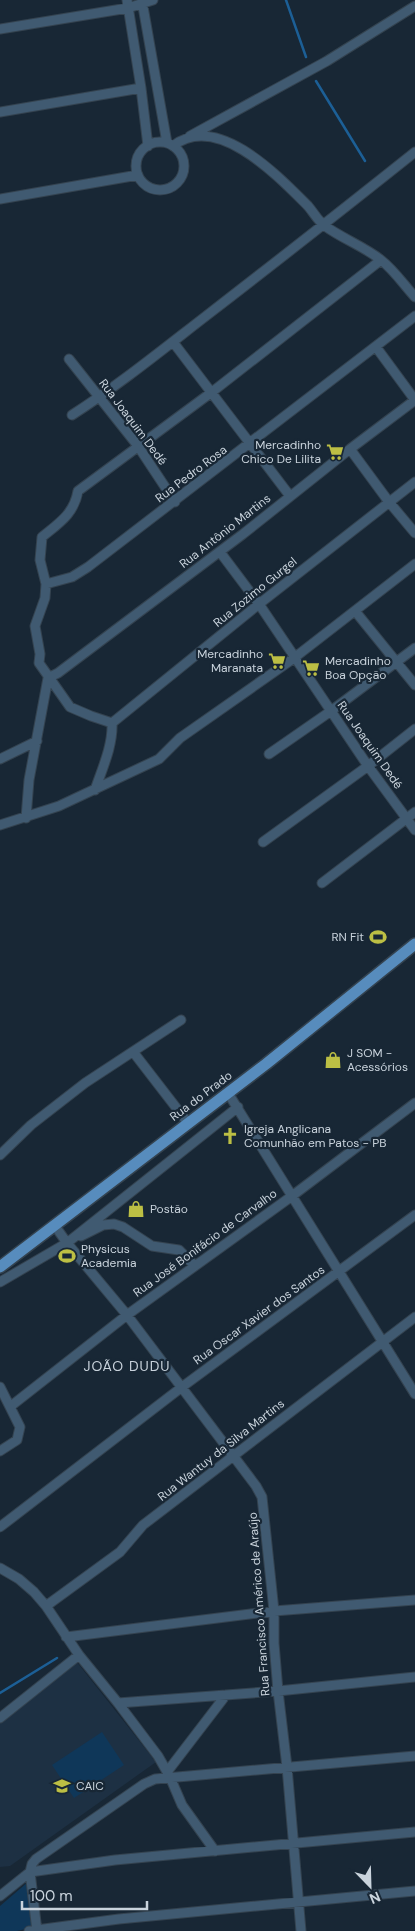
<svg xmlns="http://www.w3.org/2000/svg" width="415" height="1931" font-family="'DM Sans',sans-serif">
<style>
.built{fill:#1d3043}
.green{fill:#0f3759}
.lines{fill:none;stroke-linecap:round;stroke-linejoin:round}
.stream{stroke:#1c5f96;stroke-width:2.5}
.minor-casing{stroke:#344350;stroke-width:11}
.major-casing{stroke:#344350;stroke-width:14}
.minor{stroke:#405a71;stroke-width:9}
.major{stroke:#578cbd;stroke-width:11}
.labels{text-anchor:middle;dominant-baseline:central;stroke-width:4.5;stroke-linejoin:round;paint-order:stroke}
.street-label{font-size:12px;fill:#c9d3dc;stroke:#182735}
.poi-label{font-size:12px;fill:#c9d3dc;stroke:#182735;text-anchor:start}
.neighbourhood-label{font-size:14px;letter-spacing:1px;fill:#c9d3dc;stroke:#182735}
</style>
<rect width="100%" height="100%" fill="#182735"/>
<!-- built -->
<path class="built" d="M76,1661L156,1762L10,1866L0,1867V1723Z"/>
<!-- green -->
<path class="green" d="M102,1732L124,1765L74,1798L52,1765Z
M28,1882L34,1927L17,1931H0V1906Z"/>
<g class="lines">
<!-- stream -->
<path class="stream" d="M286,0L306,57
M316,81L365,161
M0,1693L57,1658"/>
<!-- minor casing -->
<g class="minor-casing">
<path id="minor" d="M127,0L141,88L148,146
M142,1L167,143
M0,29L128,8L153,0
M0,112L141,88
M190,136L327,61L415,6
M136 166a24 24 0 1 1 48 0a24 24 0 1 1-48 0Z
M173,146C217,111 279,177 308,206C314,213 318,221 325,226C343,239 365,247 381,260C394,270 404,285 415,297
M0,199L138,175
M173,342L290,496
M376,347L415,400
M69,359L138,446L175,502
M72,415C119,385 162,350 206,316C276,262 346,207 415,152
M350,449L389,502L415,533
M220,552L259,604L368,766L415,830
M46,584L72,577L88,567L415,316
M355,611L415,685
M112,723L91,716L70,707L39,663L40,654L35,626L45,598L46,584L40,560L42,537C59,523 74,514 78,491L212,392L381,260
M112,723L259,604L415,482
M269,754L331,711L415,648
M0,759L37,741
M95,790C102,769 113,746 112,723
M26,818L29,780L48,678L58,673L243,534L350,449L415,400
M0,825L59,806L159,759L180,738L294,658L415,564
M263,842L368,766L415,729
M322,883L415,812
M134,1053L188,1123
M228,1093L415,1394
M0,1155L31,1125L85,1083L181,1020
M55,1226L67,1243L127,1315L256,1486L262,1497L274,1611V1643L278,1691L287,1767L301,1931
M81,1236L103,1225L114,1224L123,1227L152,1246L179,1250L195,1266
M0,1282L67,1243L238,1107
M0,1387L20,1427L17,1440L0,1451
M11,1406L127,1315L292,1196L415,1103
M0,1527L182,1387L415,1215
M0,1568L19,1579L34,1592L46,1606L79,1655L118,1703L158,1756L170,1777L182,1805L215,1851
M46,1606L120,1552L143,1525L415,1317
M66,1637L274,1611L415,1600
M118,1703L278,1691L415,1677
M0,1718L79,1655
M167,1772L226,1695
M0,1896L30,1872L115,1860L415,1832
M29,1931L119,1919L415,1891
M37,1931L30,1872L32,1864L36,1859L144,1784L155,1779L415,1756"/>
</g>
<!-- major casing -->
<g class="major-casing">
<path id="major" d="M0,1267L266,1064L415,944"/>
</g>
<!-- minor -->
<use href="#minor" class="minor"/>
<!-- major -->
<use href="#major" class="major"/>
</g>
<!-- icons -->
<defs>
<g id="supermarket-bare" transform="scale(1.35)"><path d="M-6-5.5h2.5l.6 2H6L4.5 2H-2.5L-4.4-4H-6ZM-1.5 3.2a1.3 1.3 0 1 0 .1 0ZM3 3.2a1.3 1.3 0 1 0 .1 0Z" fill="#bcbf44" stroke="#182735" stroke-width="2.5" paint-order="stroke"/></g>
<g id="stadium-bare" transform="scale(1.35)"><path d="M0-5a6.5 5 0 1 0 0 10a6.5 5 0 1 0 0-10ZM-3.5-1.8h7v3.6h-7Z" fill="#bcbf44" stroke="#182735" stroke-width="2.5" paint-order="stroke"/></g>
<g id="shop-bare" transform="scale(1.35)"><path d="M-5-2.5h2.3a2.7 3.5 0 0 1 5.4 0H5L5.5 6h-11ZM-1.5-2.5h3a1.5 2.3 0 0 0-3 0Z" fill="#bcbf44" stroke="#182735" stroke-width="2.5" paint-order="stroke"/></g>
<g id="church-bare" transform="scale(1.35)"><path d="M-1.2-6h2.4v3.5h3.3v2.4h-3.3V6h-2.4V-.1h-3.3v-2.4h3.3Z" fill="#bcbf44" stroke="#182735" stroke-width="2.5" paint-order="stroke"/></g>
<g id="school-bare" transform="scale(1.35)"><path d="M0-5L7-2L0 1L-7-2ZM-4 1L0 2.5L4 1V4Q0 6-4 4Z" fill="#bcbf44" stroke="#182735" stroke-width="2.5" paint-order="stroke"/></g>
</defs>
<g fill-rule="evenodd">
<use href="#supermarket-bare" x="335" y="452"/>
<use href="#supermarket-bare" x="277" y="661"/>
<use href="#supermarket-bare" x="311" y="668"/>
<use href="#stadium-bare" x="378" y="937"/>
<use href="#shop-bare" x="333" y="1060"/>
<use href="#church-bare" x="230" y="1136"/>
<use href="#shop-bare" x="136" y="1209"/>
<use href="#stadium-bare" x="67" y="1256"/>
<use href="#school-bare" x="62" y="1786"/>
</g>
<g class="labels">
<!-- street labels -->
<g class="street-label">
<text transform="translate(133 422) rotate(53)">Rua Joaquim Dedé</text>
<text transform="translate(191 474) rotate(-37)">Rua Pedro Rosa</text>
<text transform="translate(225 531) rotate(-38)">Rua Antônio Martins</text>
<text transform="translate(255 592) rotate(-39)">Rua Zozimo Gurgel</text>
<text transform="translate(370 745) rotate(55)">Rua Joaquim Dedé</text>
<text transform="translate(201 1096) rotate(-37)">Rua do Prado</text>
<text transform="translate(205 1243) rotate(-36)">Rua José Bonifácio de Carvalho</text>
<text transform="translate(259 1315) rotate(-36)">Rua Oscar Xavier dos Santos</text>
<text transform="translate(221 1450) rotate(-38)">Rua Wantuy da Silva Martins</text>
<text transform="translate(259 1604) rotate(-94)">Rua Francisco Américo de Araújo</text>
</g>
<!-- poi labels -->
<g class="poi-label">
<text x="321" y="445" text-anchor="end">Mercadinho<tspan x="321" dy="14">Chico De Lilita</tspan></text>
<text x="263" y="654" text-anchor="end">Mercadinho<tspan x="263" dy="14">Maranata</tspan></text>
<text x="325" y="661">Mercadinho<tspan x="325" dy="14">Boa Opção</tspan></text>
<text x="364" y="937" text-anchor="end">RN Fit</text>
<text x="347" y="1053">J SOM -<tspan x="347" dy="14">Acessórios</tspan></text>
<text x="244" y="1129">Igreja Anglicana<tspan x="244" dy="14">Comunhão em Patos - PB</tspan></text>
<text x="150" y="1209">Postão</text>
<text x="81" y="1249">Physicus<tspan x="81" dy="14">Academia</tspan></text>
<text x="76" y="1786">CAIC</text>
</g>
<!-- neighbourhood labels -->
<g class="neighbourhood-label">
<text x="127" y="1366">JOÃO DUDU</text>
</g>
</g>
<!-- north arrow -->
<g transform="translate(370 1886) rotate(157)" stroke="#182735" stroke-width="4" paint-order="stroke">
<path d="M0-4L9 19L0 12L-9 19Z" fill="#c9d3dc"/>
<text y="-8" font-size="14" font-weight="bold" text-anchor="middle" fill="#c9d3dc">N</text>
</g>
<!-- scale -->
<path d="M22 1901v8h125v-8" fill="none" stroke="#c9d3dc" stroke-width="2.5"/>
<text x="30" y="1901" font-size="15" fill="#c9d3dc" stroke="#182735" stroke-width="4" paint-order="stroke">100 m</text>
</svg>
